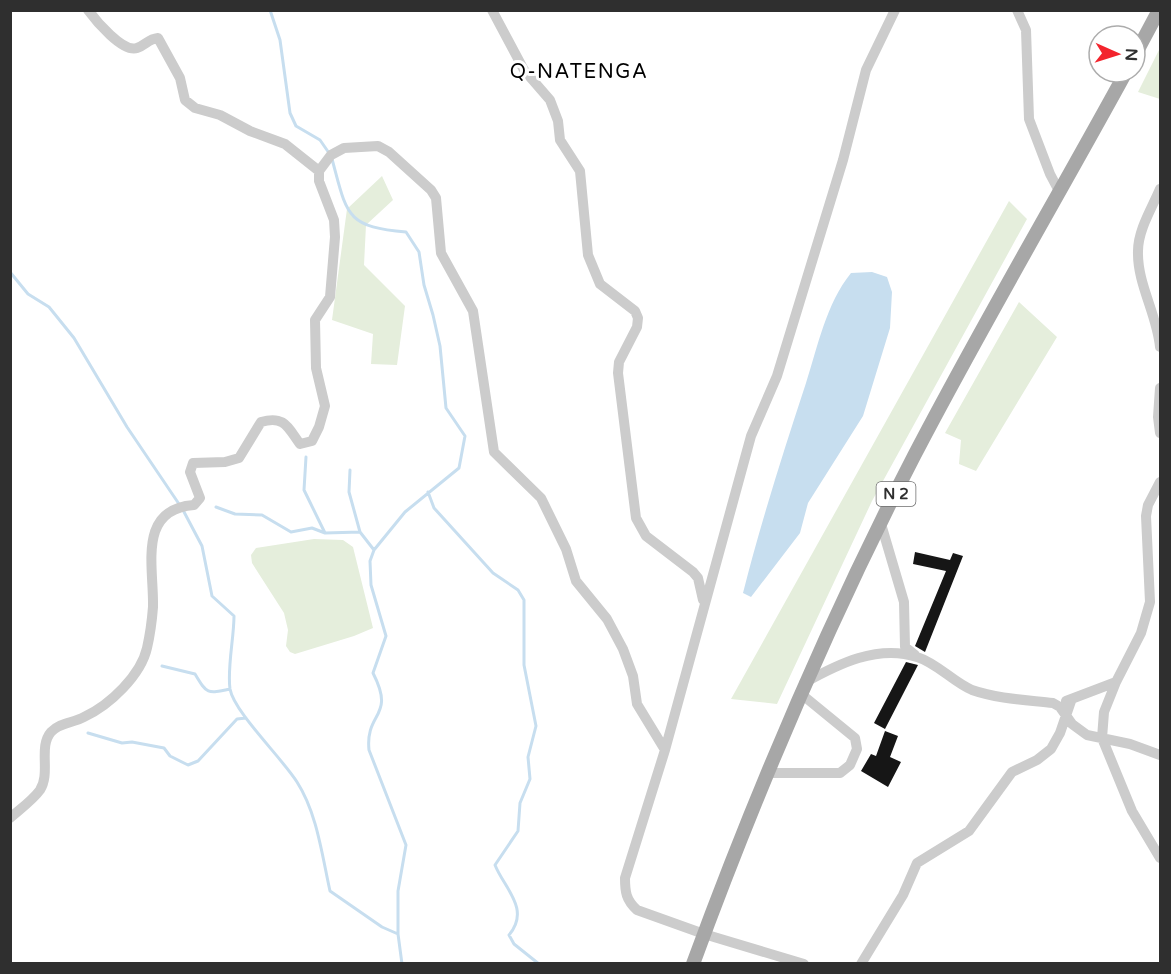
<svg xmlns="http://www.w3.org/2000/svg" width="1171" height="974" font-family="'Varela Round',sans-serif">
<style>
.green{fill:#e5eedc}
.water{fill:#c7deef}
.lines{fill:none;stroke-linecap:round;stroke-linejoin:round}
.stream{stroke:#c7deef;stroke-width:3}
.building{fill:#161616}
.minor{stroke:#ccc;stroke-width:10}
.major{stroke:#a7a7a7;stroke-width:14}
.labels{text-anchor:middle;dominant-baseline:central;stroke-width:6;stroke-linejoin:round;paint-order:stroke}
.shield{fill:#fff;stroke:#6d6d6d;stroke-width:1.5}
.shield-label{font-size:15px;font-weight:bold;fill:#2f2f2f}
.quarter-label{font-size:20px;letter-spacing:1.5px;fill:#000;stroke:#fff}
</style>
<rect width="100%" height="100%" fill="#fff"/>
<!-- green -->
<path class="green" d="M1160,48V99L1138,92Z
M382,176L393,200L366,225L364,265L405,306L397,365L371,364L373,334L332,320L347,209Z
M1009,201L1027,219L872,501L777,704L731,699Z
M1019,302L1057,337L976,471L959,464L961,440L945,433Z
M314,539L343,540L353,547L373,628L354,636L295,654L290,652L286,646L288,630L284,613L252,563L251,555L256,548Z"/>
<!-- water -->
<path class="water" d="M872,272L887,277L892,292L890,328L863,416L808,503L800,533L751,597L743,593C761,522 783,453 806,383C818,346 826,304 851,273Z"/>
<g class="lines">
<!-- stream -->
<path class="stream" d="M270,10L280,40L290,113L296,126L320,140L329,153
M332,159C347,214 345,227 406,232L419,252L424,285L433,315L440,346L446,408L465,436L459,468L405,512L374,550L370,561L371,585L386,636L373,673C396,718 365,711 369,750L406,845L398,891V934L402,964
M10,272L28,294L49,307L74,338L127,427L179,504
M306,457L304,490L325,533
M350,470L349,492L360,532
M428,492L434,508L493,573L518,590L524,600V665L536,726L528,757L530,779L520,803L518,831L495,865C504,888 531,909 509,935L514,944L539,964
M216,507L235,514L262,515L291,532L312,528L325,533L360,532L374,550
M183,510L202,546L212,596L234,616C234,638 227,668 230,689C234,712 282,758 297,782C317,813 322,855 330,891L382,927L398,934
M162,666L195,674C207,694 207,694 230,689
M88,733L122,743L132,742L164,748L170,756L188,765L198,761L237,719L246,718"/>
</g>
<!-- building -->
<path class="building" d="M915,552L950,560L953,553L963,556L925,652L915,646L946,571L913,564Z
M906,662L918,665L885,729L874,723Z
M885,731L898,736L890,757L901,762L888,787L861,771L871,754L876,756Z"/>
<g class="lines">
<!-- minor -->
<path class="minor" d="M88,10C96,21 123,53 137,48C146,45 148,39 158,38L180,78L185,100L195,108L220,115L250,131L285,144L319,171
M492,10L524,70L550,100L558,121L560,140L580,171L588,255L600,284L635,311L638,318L637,327L619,362L618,373L636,518L646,536L693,572L698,578L703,600
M1017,10L1026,30L1029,119L1050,174L1060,193
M1160,189C1152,208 1138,230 1138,251C1137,284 1157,314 1160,347
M1160,388L1158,417L1160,433
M1160,482L1148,505L1146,516L1150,602L1141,633L1116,682L1104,712L1102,738L1132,811L1160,858
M881,524L904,602L905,647L915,655
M804,683C838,664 878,644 917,657C937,663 953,682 972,690C998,699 1027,700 1053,703L1060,707L1072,724L1087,735L1130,744L1160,755
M1066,701L1116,682
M766,773H840L850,765L857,749L855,738L800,693
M10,818C19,810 33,800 40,790C51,773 38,747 51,732C60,722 74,723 84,717C110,705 141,675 147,648C150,635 152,620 153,607C154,567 137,509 194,505L200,498L190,472L193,463L225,462L239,458L261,422C285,415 288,428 300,444L312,441L319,427L325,406L316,368L315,320L330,297L335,237L334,220L319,181V171L331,155L344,148L378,146L389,152L431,190L436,198L441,253L473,311L494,452L541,498L566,549L576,581L607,619L623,649L633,676L637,704L665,750
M804,964L704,934L637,910C626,900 625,892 625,878L665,750L751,436L777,376L843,160L866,70L895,10
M861,964L903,895L917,863L969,831L1012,772L1037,760L1051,749L1060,733L1071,701"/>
<!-- major -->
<path class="major" d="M1135,55L1159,10
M693,964C757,790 829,621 914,456C981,327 1056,200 1126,72"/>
</g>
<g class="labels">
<!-- shield labels -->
<rect class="shield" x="876.5" y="482" width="39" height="24" rx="4.5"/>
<g class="shield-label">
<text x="896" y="494">N 2</text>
</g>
<!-- quarter labels -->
<g class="quarter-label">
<text x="579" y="72">Q-NATENGA</text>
</g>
</g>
<!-- border -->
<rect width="1171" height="974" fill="none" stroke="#2f2f2f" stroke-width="24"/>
<!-- north arrow -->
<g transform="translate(1117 54) rotate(93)"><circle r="28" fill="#ffffff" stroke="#acacac" stroke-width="1.5"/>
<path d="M0-4.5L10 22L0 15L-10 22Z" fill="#f3242d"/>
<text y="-9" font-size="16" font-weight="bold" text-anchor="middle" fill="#2f2f2f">N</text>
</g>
</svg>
